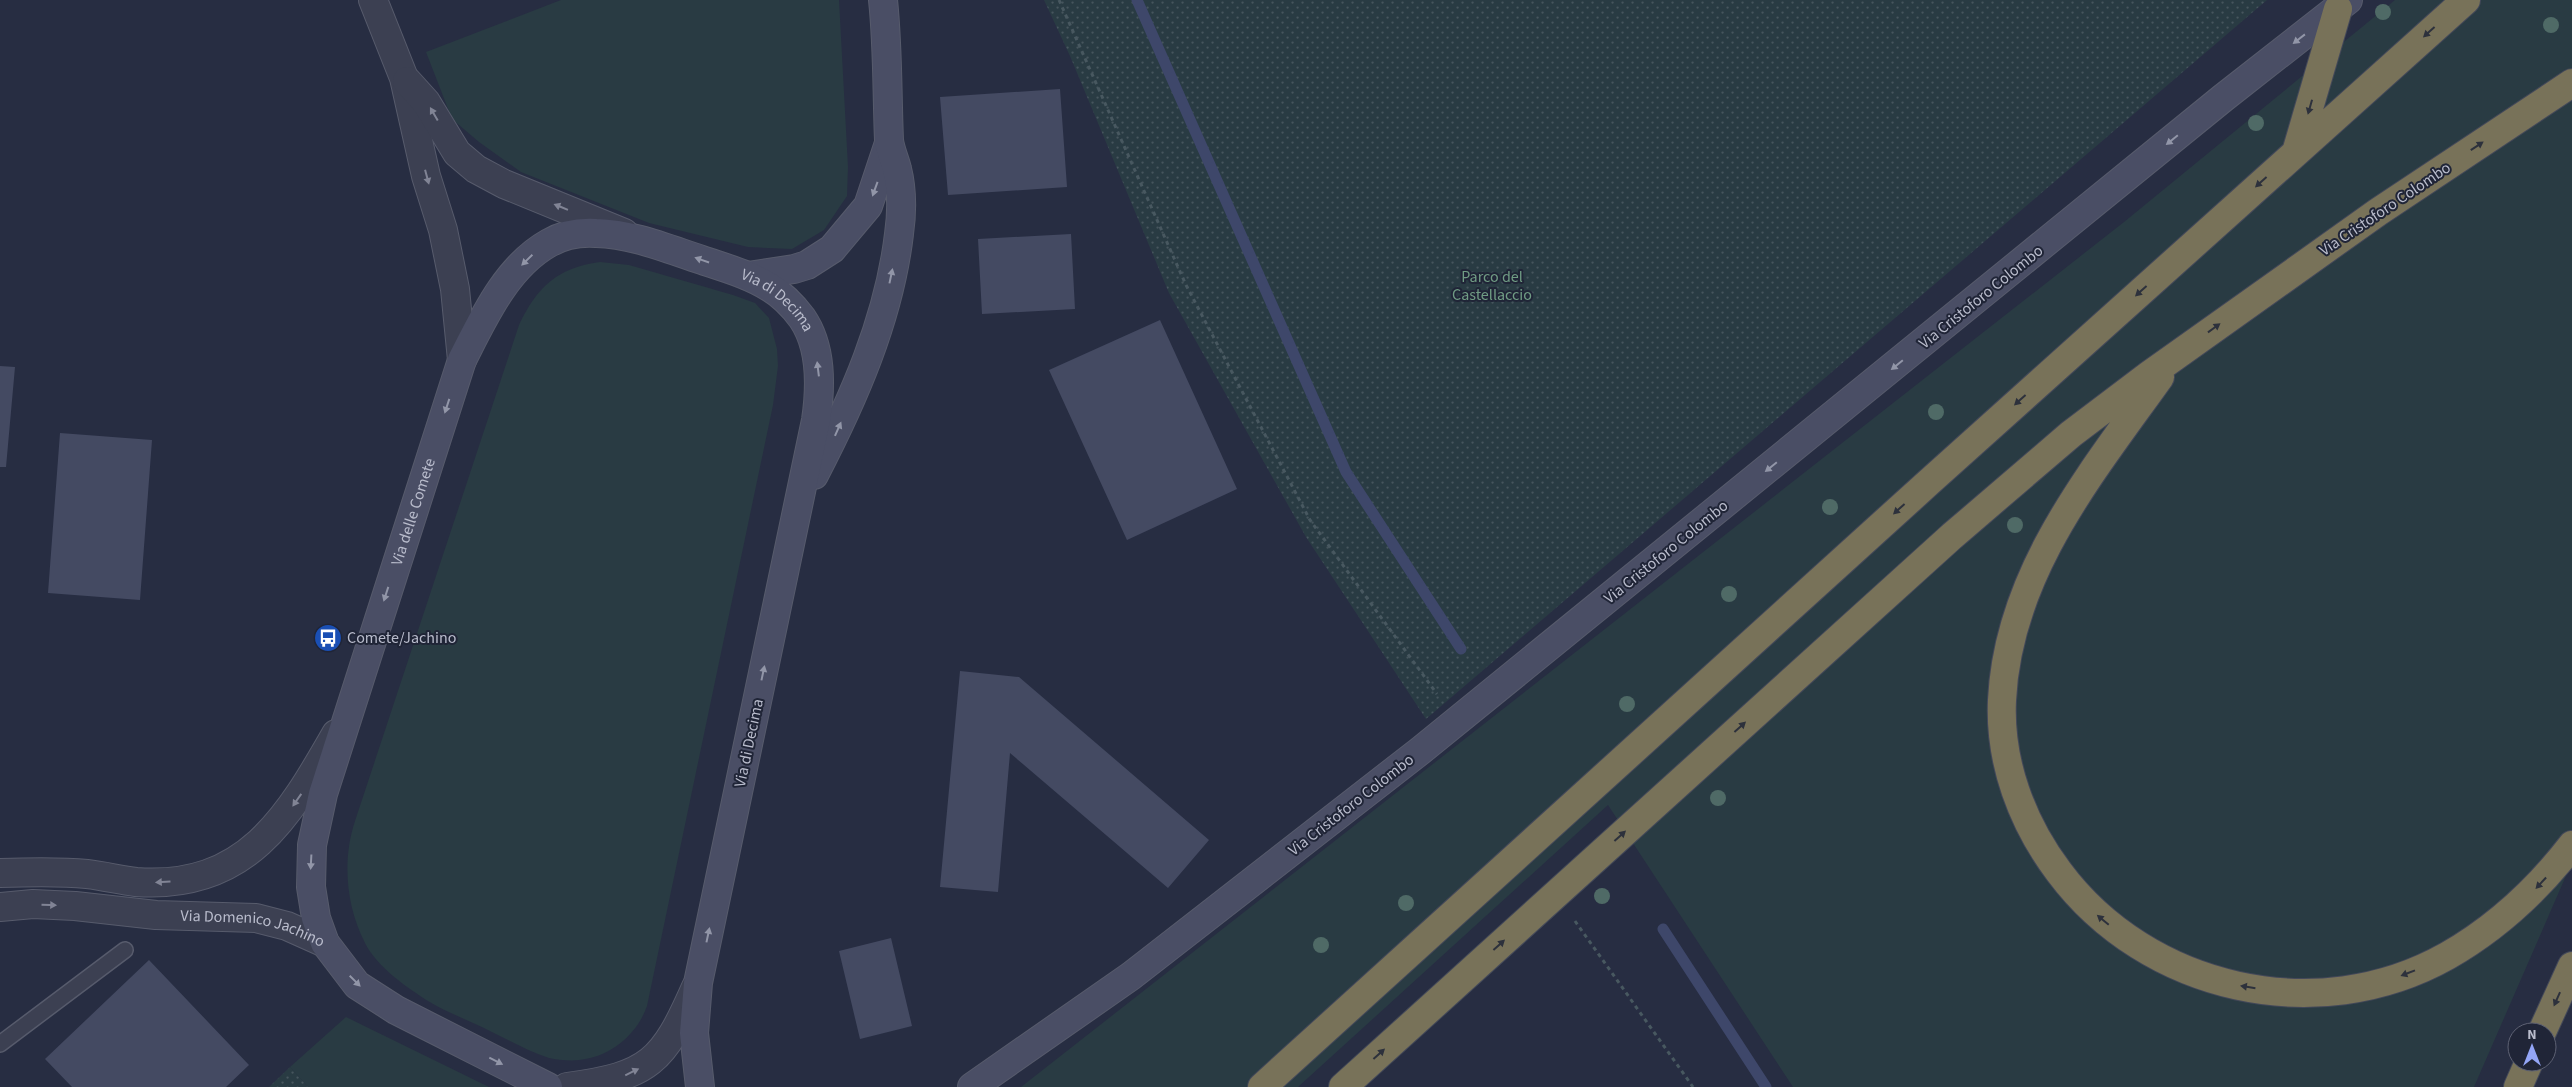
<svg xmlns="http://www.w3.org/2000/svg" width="2572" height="1087" font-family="'Source Sans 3',sans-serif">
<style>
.grass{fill:#293b43}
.park{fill:url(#park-dots)}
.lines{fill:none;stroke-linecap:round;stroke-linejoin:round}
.stream{stroke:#3e476a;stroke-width:11}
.building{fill:#444a62}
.lane-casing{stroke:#575b6c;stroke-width:18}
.street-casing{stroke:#575b6c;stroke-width:30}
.secondary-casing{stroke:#575b6c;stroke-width:30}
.highway-casing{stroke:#434859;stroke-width:30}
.path{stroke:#485860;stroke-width:3;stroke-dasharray:4 4;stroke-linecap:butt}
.lane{stroke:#3c4052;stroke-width:15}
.street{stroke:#3c4052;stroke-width:28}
.secondary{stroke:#4a4e65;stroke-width:28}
.highway{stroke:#787259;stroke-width:28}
.tree{fill:#4f6a66}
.oneway{fill:#2d313c}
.oneway2{fill:#9296a8}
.oneway3{fill:#818495}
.labels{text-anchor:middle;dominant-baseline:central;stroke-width:4;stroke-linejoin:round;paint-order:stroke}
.street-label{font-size:16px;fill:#b9bccc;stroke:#202537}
.park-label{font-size:16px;fill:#709c84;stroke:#202537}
.poi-label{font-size:16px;fill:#b9bccc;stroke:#202537;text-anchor:start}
</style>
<defs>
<pattern id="park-dots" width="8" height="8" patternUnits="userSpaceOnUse" patternTransform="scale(1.25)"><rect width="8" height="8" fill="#293b43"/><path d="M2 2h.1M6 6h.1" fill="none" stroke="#46555d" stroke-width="1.8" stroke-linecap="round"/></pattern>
</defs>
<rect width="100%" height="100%" fill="#272d42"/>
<!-- grass -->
<path class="grass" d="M561,0H839L848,167L847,196L824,230L792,249L748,247L649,223L521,172L479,142L452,119L426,52Z
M2395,0H2572V862L2474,1087H1793L1608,805L1298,1087H1021L2124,222Z
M600,262L629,265L733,295L755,303L769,318L777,349L778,366L773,405L647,1006C637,1035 610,1057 579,1060C570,1061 558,1060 549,1058C527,1051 505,1038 484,1028C461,1017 436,1008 416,993C398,981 375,963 365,943C346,906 342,860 355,821L519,325C537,287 557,268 600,262Z
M346,1017L489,1087H308L290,1067Z"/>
<!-- park -->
<path class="park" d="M1044,0H2267L1426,719L1306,537L1169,293L1070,56Z
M290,1067L308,1087H269Z"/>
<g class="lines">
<!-- stream -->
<path class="stream" d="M1137,0L1346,472L1461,649
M1663,929L1766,1087"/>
</g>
<!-- building -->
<path class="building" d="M1060,89L1067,187L948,195L940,97Z
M1071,234L1075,309L982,314L978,239Z
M1160,320L1237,489L1127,540L1049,370Z
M0,366L15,367L6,467H0Z
M60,433L152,440L140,600L48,593Z
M960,671L1019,677L1209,840L1168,888L1010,753L998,892L940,887Z
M891,938L912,1026L860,1039L839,951Z
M149,960L249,1065L226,1087H72L45,1059Z"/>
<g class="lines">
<!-- lane casing -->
<g class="lane-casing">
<path id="lane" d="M0,1044L125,950"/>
</g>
<!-- street casing -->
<g class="street-casing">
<g id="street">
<path d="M373,0L404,78L426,176L443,230L455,289L462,360"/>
<path d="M407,81L426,102L457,153L476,169L504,184L624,233"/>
<path d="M0,873C29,872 58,871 87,874C104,876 120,880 136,882C246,890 288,818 336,734"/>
<path id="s1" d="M0,907L33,904L75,906L156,915L256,918L287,926L325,943"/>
<path d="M567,1087C650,1076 663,1062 696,987"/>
</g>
</g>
<!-- secondary casing -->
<g class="secondary-casing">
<g id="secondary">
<path d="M748,276L794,269L807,265L832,249L868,206L889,143"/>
<path d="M814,475C853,400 889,319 899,234C902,213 902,189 897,169C895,160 890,150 889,140C887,93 888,47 883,0"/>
<path id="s2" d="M548,1087L396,1010L357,985L325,943L316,918L311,887L312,845L323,794L462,360C483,319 506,267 549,243C563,235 580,232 596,233C633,234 668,249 702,260C725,268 748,274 769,287C781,294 793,306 802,318C822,347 821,386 816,420L698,983L694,1033L700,1087"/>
<path d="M972,1087L1131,976L1420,751L2223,98L2348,0"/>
</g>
</g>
<!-- highway casing -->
<g class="highway-casing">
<path id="highway" d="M2297,149L2338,9
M2160,377C2090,475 2008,574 2002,700C1999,762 2022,823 2059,872C2147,990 2317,1029 2447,956C2496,928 2538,889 2572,845
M2542,1032L2572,966
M1262,1087L1929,482L2466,0
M1343,1087L1952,536L2071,434L2149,375L2378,212L2572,83
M2518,1087L2529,1062"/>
</g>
<!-- path -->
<path class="path" d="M1059,0L1186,285L1310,520L1437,694
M1575,921L1693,1087"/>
<!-- lane -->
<use href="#lane" class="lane"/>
<!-- street -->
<use href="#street" class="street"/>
<!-- secondary -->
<use href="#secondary" class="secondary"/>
<!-- highway -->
<use href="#highway" class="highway"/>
</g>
<!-- trees -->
<g class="tree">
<circle cx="2383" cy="12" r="8"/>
<circle cx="2551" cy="25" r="8"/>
<circle cx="2256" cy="123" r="8"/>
<circle cx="1936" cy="412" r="8"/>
<circle cx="1830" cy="507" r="8"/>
<circle cx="2015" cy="525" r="8"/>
<circle cx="1729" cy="594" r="8"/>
<circle cx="1627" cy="704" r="8"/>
<circle cx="1718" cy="798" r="8"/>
<circle cx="1602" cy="896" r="8"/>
<circle cx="1406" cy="903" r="8"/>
<circle cx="1321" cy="945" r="8"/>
</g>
<!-- one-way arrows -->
<defs><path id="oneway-solid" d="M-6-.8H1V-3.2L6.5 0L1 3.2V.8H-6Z" transform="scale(1.25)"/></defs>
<g class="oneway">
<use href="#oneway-solid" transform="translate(2429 32) rotate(138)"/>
<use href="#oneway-solid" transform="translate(2310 107) rotate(106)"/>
<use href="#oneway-solid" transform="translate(2477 146) rotate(-34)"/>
<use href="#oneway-solid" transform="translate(2261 182) rotate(138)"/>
<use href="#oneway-solid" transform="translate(2141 291) rotate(138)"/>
<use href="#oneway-solid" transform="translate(2214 328) rotate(-36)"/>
<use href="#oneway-solid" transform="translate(2020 400) rotate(138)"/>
<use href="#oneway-solid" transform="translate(1899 509) rotate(138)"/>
<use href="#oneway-solid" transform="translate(1740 727) rotate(-42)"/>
<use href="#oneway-solid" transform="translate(1620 836) rotate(-42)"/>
<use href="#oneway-solid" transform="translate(2541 883) rotate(133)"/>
<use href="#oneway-solid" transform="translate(2103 920) rotate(-140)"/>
<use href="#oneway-solid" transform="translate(1499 945) rotate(-42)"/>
<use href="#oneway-solid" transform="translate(2408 973) rotate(159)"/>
<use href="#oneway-solid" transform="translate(2248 987) rotate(-171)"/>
<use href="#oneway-solid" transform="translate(2557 999) rotate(114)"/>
<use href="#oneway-solid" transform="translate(1379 1054) rotate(-42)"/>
</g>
<g class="oneway2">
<use href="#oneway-solid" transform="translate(2299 39) rotate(142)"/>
<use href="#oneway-solid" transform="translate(2172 140) rotate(141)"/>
<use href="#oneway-solid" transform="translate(875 189) rotate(110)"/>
<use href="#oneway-solid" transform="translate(527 260) rotate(136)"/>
<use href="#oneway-solid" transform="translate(702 260) rotate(-161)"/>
<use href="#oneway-solid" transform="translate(891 276) rotate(-78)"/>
<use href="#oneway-solid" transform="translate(1897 365) rotate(141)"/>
<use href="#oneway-solid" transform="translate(818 369) rotate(-97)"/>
<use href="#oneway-solid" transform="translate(447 406) rotate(108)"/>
<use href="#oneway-solid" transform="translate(838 429) rotate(-66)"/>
<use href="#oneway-solid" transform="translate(1771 467) rotate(141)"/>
<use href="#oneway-solid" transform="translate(386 594) rotate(108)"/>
<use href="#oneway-solid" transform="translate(763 673) rotate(-78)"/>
<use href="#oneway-solid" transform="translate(311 862) rotate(93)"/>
<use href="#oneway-solid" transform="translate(708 935) rotate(-78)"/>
<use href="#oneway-solid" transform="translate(355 981) rotate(45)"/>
<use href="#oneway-solid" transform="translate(496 1061) rotate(27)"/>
</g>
<g class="oneway3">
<use href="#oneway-solid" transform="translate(434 114) rotate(-120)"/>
<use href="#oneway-solid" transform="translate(427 177) rotate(75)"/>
<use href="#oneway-solid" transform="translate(561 207) rotate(-158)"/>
<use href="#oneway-solid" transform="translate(297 800) rotate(125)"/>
<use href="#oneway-solid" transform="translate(163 882) rotate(177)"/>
<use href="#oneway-solid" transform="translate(49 905) rotate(2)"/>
<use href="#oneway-solid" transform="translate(632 1072) rotate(-26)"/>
</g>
<!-- icons -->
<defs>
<g id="bus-disc" transform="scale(1.4375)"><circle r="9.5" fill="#1a4fb4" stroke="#202537"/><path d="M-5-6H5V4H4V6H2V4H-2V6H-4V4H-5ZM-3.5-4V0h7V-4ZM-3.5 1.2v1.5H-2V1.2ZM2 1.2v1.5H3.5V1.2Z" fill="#fff"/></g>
</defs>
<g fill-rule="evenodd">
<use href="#bus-disc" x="328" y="638"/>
</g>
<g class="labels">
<!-- street labels -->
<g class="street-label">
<text transform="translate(2385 209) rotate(-34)">Via Cristoforo Colombo</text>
<text transform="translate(1981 297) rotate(-39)">Via Cristoforo Colombo</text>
<text stroke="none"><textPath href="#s2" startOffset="1271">Via di Decima</textPath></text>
<text stroke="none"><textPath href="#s2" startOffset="718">Via delle Comete</textPath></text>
<text transform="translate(1666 552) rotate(-39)">Via Cristoforo Colombo</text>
<text transform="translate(749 743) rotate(-78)">Via di Decima</text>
<text transform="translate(1351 805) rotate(-38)">Via Cristoforo Colombo</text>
<text stroke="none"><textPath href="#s1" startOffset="255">Via Domenico Jachino</textPath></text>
</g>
<!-- park labels -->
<g class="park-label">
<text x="1492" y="277">Parco del<tspan x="1492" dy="18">Castellaccio</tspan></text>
</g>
<!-- poi labels -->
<g class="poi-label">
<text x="347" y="638">Comete/Jachino</text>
</g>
</g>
<!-- north arrow -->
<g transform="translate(2532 1047)"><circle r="24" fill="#202537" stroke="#5d6173"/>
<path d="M0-4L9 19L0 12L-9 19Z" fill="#93a5f6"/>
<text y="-8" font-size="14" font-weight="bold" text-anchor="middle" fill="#b9bccc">N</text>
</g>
</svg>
